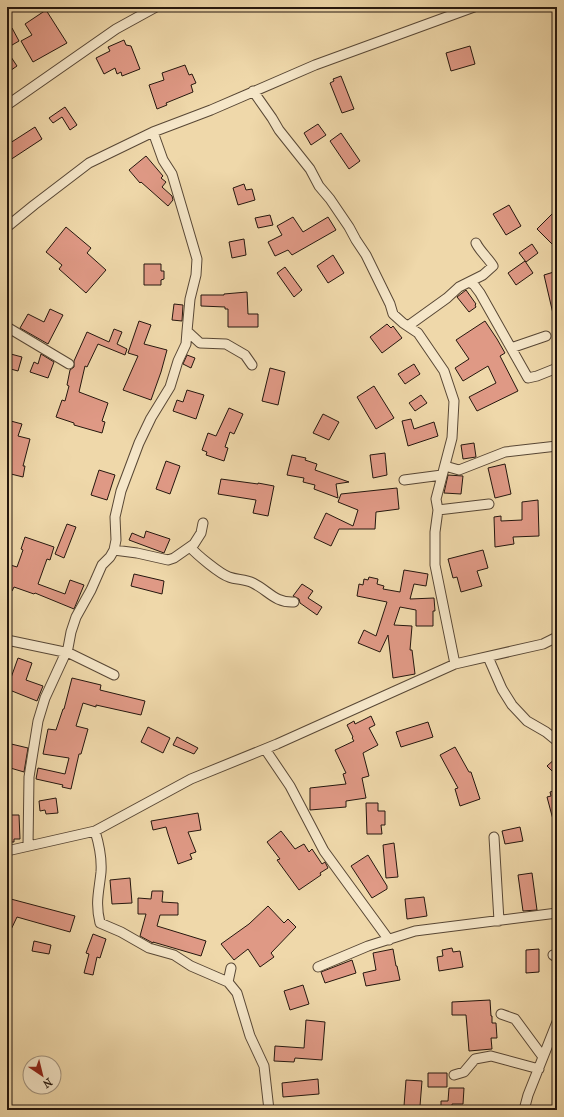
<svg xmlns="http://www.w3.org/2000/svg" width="564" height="1117" font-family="'IM FELL French Canon',serif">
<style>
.building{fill:#df9985;stroke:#25170e}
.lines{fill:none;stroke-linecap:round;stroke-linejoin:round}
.minor-casing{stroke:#584735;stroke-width:11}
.minor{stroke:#f5e6c8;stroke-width:9}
</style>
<rect width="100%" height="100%" fill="#efd8aa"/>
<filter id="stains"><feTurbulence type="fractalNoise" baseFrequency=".005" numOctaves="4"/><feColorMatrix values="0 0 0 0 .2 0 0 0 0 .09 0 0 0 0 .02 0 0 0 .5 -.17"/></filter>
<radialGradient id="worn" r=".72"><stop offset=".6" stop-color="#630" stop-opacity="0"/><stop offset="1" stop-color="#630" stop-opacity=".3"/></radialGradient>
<!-- building -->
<path class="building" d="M46,10L67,43L33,62L21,41L32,35L25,24Z
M12,28L19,41L7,48V31Z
M124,40L126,45L131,46L140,69L122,76L121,72L117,74L115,68L104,74L96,58L110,51L108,47Z
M470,46L475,64L451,71L446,53Z
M7,51L17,66L7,73Z
M185,65L189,75L192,74L196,83L191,85L193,92L166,103L167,105L157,109L149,85L164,80L162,73Z
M341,76L354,109L342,113L330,83L334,81L333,79Z
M65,107L77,125L70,130L62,117L53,123L49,118Z
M318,124L326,135L311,145L304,133Z
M35,127L42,139L7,162V145Z
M341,133L360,161L349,169L330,141Z
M146,156L163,176L161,178L166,182L162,187L172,196L173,200L168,206L141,182L140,183L129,170Z
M244,184L246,190L252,189L255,200L238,205L233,188Z
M509,205L521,226L506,235L493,214Z
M553,213L557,217V249L537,229Z
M270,215L273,225L258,228L255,218Z
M293,217L303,232L328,217L336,230L292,255L288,250L275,256L268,242L282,235L277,226Z
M66,227L91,248L87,253L106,270L86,293L59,269L62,265L46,252Z
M244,239L246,255L232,258L229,242Z
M532,244L538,253L526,262L519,253Z
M333,255L344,273L328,283L317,266Z
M525,261L533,273L516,285L508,273Z
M144,264H161V271H164V279L161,280V285H144Z
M285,267L302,290L294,297L277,273Z
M557,271V317L554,318L544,275Z
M466,290L476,304L475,305L476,307L469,312L457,297Z
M247,292L248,314H258V327H228V309H225V307L201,306V295H224V294Z
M174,304L183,305L182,321L172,320Z
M50,309L63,315L48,344L20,328L28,314L44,322Z
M139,321L151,325L144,344L167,350L161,372L151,400L123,390L138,356L128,353Z
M485,321L497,339L505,353L500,356L518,391L477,411L469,397L496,383L488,366L463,381L455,368L469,359L456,340Z
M387,324L391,328L393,326L402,338L382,353L370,337Z
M114,329L122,332L117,344L127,349L125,355L98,344L87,367L85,366L79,392L108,403L102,421L105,422L102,433L74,425V423L56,417L62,400L65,401L69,386L67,385L70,370L74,367V361L87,332L109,342Z
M7,353L22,357L18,371L7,368Z
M41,354L54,362L48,378L30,372L34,362L38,364Z
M187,355L195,358L191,368L183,364Z
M414,364L420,374L405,384L398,374Z
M270,368L285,372L278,405L262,401Z
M374,386L394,418L376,429L357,397Z
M187,390L204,395L196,419L173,411L177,400L183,402Z
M421,395L427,403L415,411L409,403Z
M229,408L243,414L234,434L230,432L225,447L228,448L224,461L206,455L207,452L202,450L208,433L216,436Z
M323,414L339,422L329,440L313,433Z
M411,419L414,429L434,422L438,436L408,446L402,421Z
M7,420L22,424L18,436L30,439L23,466H25L23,477L7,473Z
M474,443L476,457L463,459L461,445Z
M385,453L387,475L373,478L370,455Z
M292,455L306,458L305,460L317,464L315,470L349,482L336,484L338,498L314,489L315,485L303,482L304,478L287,475Z
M166,461L180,466L170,494L156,489Z
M505,464L511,494L495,498L488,468Z
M99,470L115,475L107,500L91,495Z
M448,475L463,476L461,494L444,493Z
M221,479L258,484V483L274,486L268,516L253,513L256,500L218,494Z
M397,488L399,509L376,512L375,529H339L331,546L314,538L326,513L353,526L358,510L338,502L341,494Z
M538,500L539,536L513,537L514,544L495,547L494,517L501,516V521L522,520V502Z
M67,524L76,527L64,558L55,554Z
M146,531L170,539L164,553L129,540L132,533L144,538Z
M25,537L54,547L50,560L47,559L38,584L65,594L70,580L84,585L74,609L35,593L34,594L14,587L12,591L7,588V564L17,567L23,550L21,549Z
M483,550L488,568L477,571L482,586L461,592L457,577L453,578L448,559Z
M404,570L428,574L426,586L414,584L410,599L434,598L435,611H433V626H416V610L400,607L394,625L412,626L410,650H412L415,674L393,678L388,635L380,652L358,643L364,630L376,636L387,602L357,596L359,584L363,585L364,579L368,580L369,577L378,579L377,584L384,586L383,589L400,592Z
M134,574L164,581L162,594L131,586Z
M302,584L313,591L308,598L322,607L317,615L300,603L299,599L293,596Z
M18,658L32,663L26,680L43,686L37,701L7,689Z
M72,678L101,685L100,690L145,701L141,715L96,705V707L83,703L76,726L88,729L81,754H79L71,789L62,787L63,785L36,779L38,768L65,774L69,758L43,754L48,729L56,730L63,709H64Z
M371,716L375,725L369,728L378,745L363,753L369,776L362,778L366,798L346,801V807L310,810V788L346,784L343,774L346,773L335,750L354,741L352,738L353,737L347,725L354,721L355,724Z
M428,722L433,737L401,747L396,732Z
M148,727L170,738L163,753L141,742Z
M177,737L198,748L194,754L173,745Z
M7,743L28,748L24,772L7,767Z
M455,747L469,772H471L480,799L460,806L455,789L458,788L440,755Z
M557,757V776L547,766Z
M557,790V827H555L547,797L551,796L550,792Z
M56,798L58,813L46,814L45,810L40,811L39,801Z
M366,803H378V811H385V825H381L382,834H367Z
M198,813L201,830L188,832L196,852L190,854L192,859L178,864L168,834L166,827L153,830L151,821Z
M7,815H19L20,839H14V842H7Z
M520,827L523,841L505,844L502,831Z
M281,831L295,849L304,844L309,852L312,849L322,864L325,862L328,868L320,873L321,875L299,890L277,860L280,859L267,842Z
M394,843L398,877L386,878L383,845Z
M368,855L387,886V889L372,898L351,866Z
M532,873L537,910L523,911L518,875Z
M130,878L132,903L112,904L110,880Z
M152,891H163L162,902L178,903V915H160L157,926L206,941L201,956L153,942V943L151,942L140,936L146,914H138V898L151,899Z
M424,897L427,916L407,919L405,899Z
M7,898L75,916L70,932L17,917L7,938Z
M268,906L284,923L288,919L296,927L271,953L274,957L260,967L248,949L234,960L221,944L249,924Z
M93,934L106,939L100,958L97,957L93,975L84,973L89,954L86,953Z
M34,941L51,945L49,954L32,951Z
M452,948L453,952L460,951L463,967L439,971L437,957L443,956L442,950Z
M393,949L396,966H397L400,980L366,986L363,973L376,970L373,953Z
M539,949V972L526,973V950Z
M352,960L356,973L325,983L321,972Z
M303,985L309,1004L290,1010L284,991Z
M490,1000L491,1016H492V1023H496L497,1038H491L492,1049L469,1051L466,1015H452V1002Z
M306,1020L325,1022L322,1060L295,1058L294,1062L274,1061L275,1046L304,1048Z
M428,1073H447V1087H428Z
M318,1079L319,1094L283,1097L282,1083Z
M406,1080L422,1081L420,1106H404Z
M449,1088H464L463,1104H452V1110H441V1101H448Z"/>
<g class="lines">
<!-- minor casing -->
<g class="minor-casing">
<path id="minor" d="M253,91L272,118L279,130L310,169L319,186L330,199L349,227L356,240L366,255L390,304L393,314L403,323L418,333L444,371L454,401L452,438L436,499L438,510L435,532V565L455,664
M7,105L116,29L156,7
M153,132L163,160L172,174L197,259L196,275L190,299L187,331L200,343L226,344L245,355L252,365
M7,227L34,205L89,163L153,132L211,110L315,65L474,7
M469,282L483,275L493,266C489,259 479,250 476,243
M408,326L447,298L459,287L469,282L474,285L480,293L528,378L537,376L557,368
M7,327L69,364
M511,348L546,336
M445,466L459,470L505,452L557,446
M404,480L442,475
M438,510L489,504
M190,547C197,555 220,574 229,577C237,580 245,579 253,583C269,591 275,603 294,602
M114,550L137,553L168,560L174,558L194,544L201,533L203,523
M7,640L69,653L114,675
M488,657L502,689L512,705L527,721L546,732L557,741
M265,749L290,786L324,851L389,940
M95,831C99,844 102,858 101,872C99,892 95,902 100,923L121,932L149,948L174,955L191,966L228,982L237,993L250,1036L264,1066L269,1110
M494,837L499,921
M28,846L29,777L38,721L45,698L68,648L71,632L76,617L91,590L102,565L110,557L114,550L116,540L115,517L121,491L139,443L151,418L170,387L178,361L186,344L187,331
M7,851L95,831L191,779L277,744L455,664L543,644L557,637
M553,955L557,958
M318,967L368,946L415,931L557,913
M228,982L231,968
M501,1014L515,1019L543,1057
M454,1075L464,1072L475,1059L491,1056L539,1069
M524,1110L528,1095L557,1022"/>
</g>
<!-- minor -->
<use href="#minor" class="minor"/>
</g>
<!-- margin -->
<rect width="564" height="1117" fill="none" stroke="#efd8aa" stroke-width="24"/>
<rect x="8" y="8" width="548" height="1101" fill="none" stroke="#25170e" stroke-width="2"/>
<rect x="12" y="12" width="540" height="1093" fill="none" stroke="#25170e"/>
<!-- north arrow -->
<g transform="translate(42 1075) rotate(145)"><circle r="19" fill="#f5e6c8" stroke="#a2937e"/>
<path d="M0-3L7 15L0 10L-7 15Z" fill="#8f2418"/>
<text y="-6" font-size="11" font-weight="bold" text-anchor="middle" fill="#25170e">N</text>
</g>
<rect width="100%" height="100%" filter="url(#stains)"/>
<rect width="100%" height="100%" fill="url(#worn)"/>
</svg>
